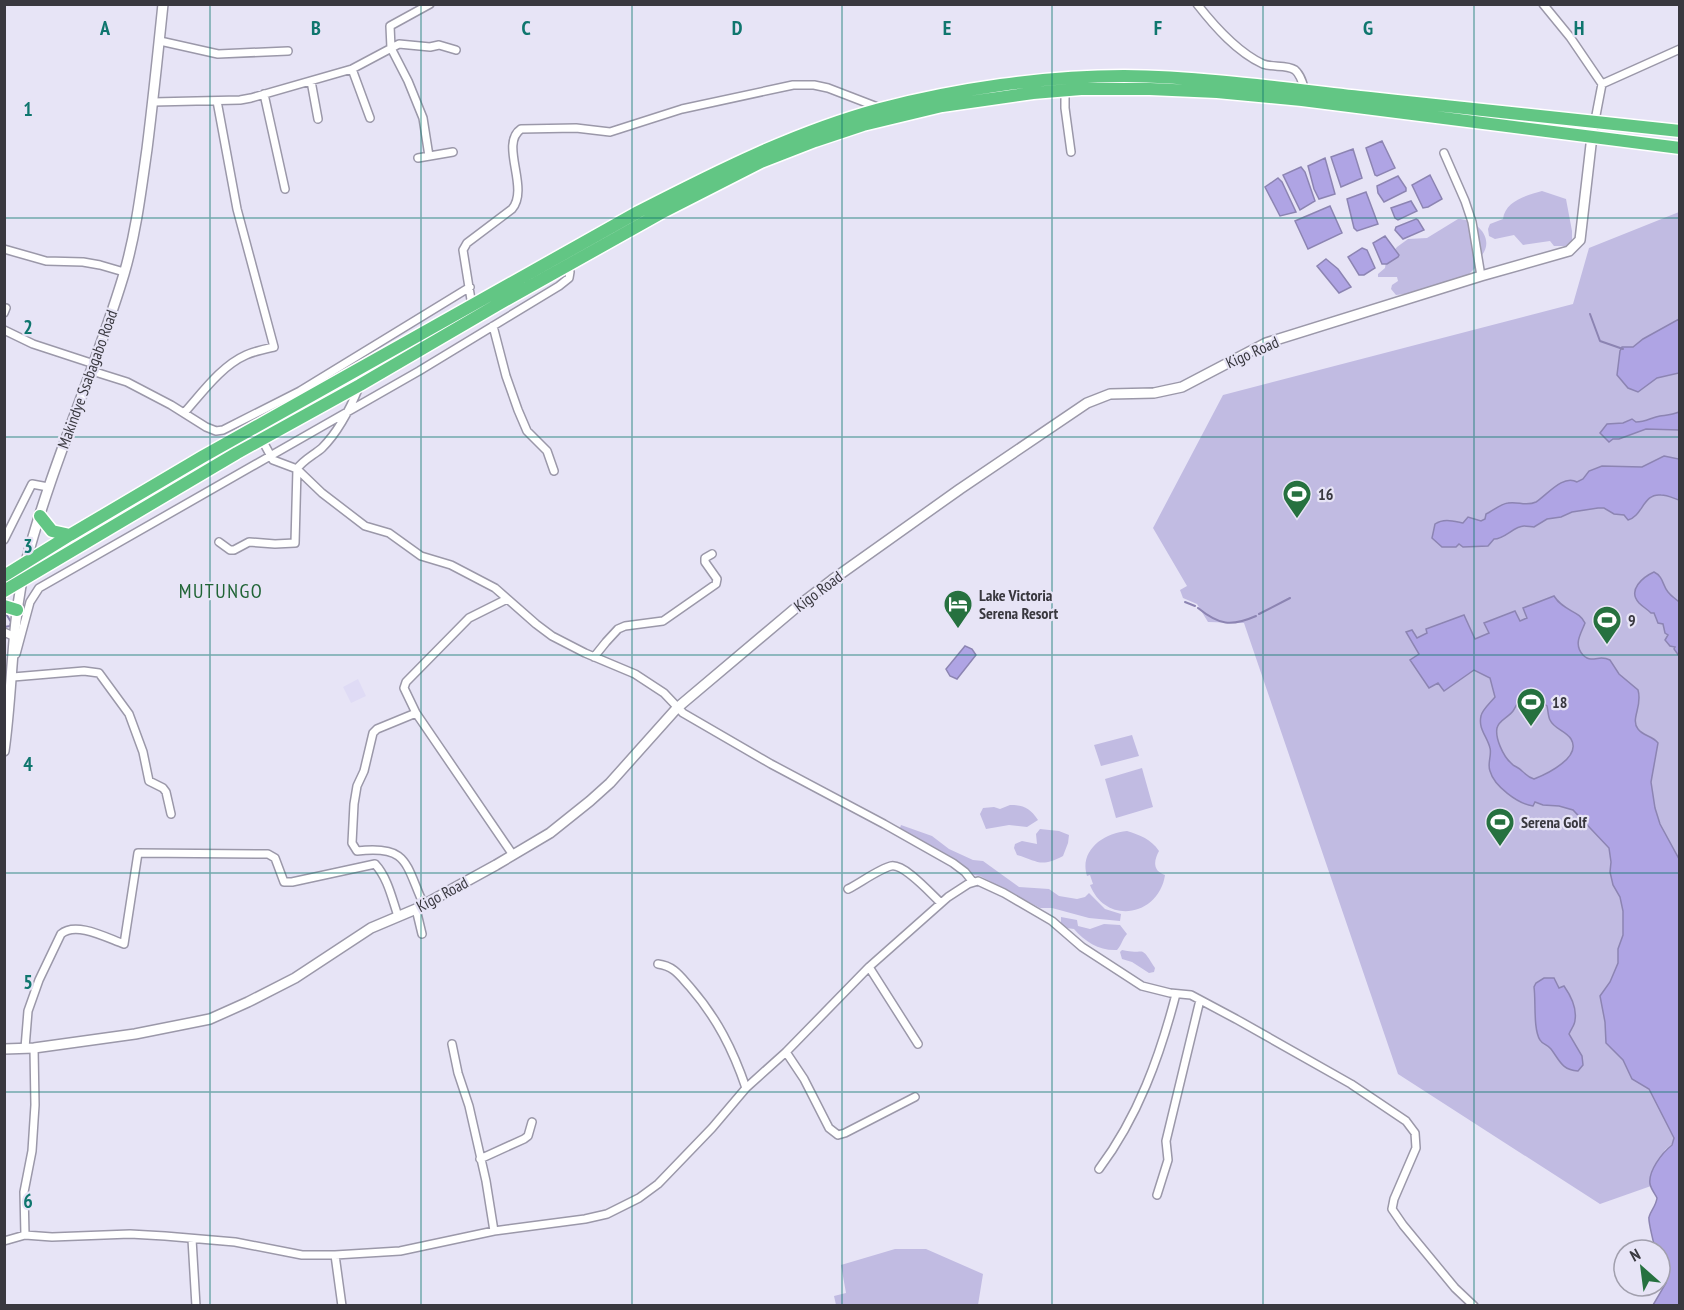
<svg xmlns="http://www.w3.org/2000/svg" width="1684" height="1310" font-family="'PT Sans Narrow',sans-serif">
<style>
.built{fill:#dfdbf5}
.green{fill:#c1bbe2}
.water{fill:#afa4e4;stroke:#8c84b2;stroke-width:1.5;fill-rule:evenodd}
.lines{fill:none;stroke-linecap:round;stroke-linejoin:round}
.stream{stroke:#8c84b2;stroke-width:2}
.minor-casing{stroke:#9b98a9;stroke-width:10}
.tertiary-casing{stroke:#9b98a9;stroke-width:12}
.trunk-casing{stroke:#fff;stroke-width:15}
.minor{stroke:#fff;stroke-width:7}
.tertiary{stroke:#fff;stroke-width:9}
.trunk{stroke:#62c684;stroke-width:12}
.grid{fill:none;stroke:#0f766e;stroke-width:1.5;stroke-opacity:0.55}
.labels{text-anchor:middle;dominant-baseline:central;stroke-width:4.5;stroke-linejoin:round;paint-order:stroke}
.street-label{font-size:16px;fill:#39383f;stroke:#e7e4f6}
.poi-label{font-size:16px;font-weight:bold;fill:#39383f;stroke:#e7e4f6;text-anchor:start}
.quarter-label{font-size:20px;letter-spacing:1.5px;fill:#206436;stroke:#e7e4f6}
.grid-label{font-size:20px;text-anchor:middle;font-weight:bold;fill:#0f766e;stroke:#e7e4f6;stroke-width:4.5;stroke-linejoin:round;paint-order:stroke}
</style>
<rect width="100%" height="100%" fill="#e7e4f6"/>
<!-- built -->
<path class="built" d="M358,679L366,696L351,703L343,687Z"/>
<!-- green -->
<path class="green" d="M1542,191L1566,199L1572,231V243L1566,246H1554L1550,241L1523,245L1514,235L1495,239L1489,236L1488,229L1490,224L1503,219C1505,201 1527,195 1542,191Z
M1679,212L1680,1126L1673,1143L1665,1150L1652,1174L1651,1186L1600,1204L1398,1074L1244,623L1208,622L1197,604L1183,598L1180,590L1187,586L1153,528L1223,395L1573,304L1589,248Z
M1458,219C1474,219 1493,235 1484,252C1480,259 1476,259 1475,268L1469,274L1422,292L1396,295L1391,289L1392,285L1398,281L1397,277H1378V274L1385,268L1386,261L1397,247L1408,239L1427,238Z
M1132,735L1139,756L1101,766L1094,745Z
M1142,768L1153,807L1116,818L1105,779Z
M1010,805C1024,805 1030,808 1038,820L1027,827L1009,825L986,829L980,814L983,808L994,807L1000,809Z
M901,825L932,836L949,849L973,860L983,861L1019,887L1049,889L1059,896L1077,899L1085,897L1089,893L1105,909L1121,914L1120,921L1089,918L1052,908H1040L980,876C958,874 917,844 900,828Z
M1040,829L1059,831L1069,835L1068,843L1063,856C1040,868 1038,861 1017,855L1014,848L1015,844L1022,841L1037,844L1036,834Z
M1127,831C1140,835 1151,839 1159,851C1154,860 1152,871 1165,875C1159,916 1106,926 1090,885L1093,884L1090,875L1087,876C1079,851 1103,833 1127,831Z
M1061,917L1077,920L1078,926L1090,929L1104,924L1120,925L1127,934C1122,939 1122,945 1117,950C1100,951 1085,942 1074,929L1066,928L1061,924Z
M1122,950C1146,956 1139,942 1155,968L1154,972L1149,973L1132,962L1122,959L1120,952Z
M895,1249H926L983,1274L978,1305H836L834,1296L846,1293L841,1265Z"/>
<!-- water -->
<path class="water" d="M1382,141L1395,168L1377,176L1375,175L1366,148Z
M1353,149L1362,178L1341,187L1331,157Z
M1325,158L1335,194L1319,199L1314,189L1308,166Z
M1301,167L1305,172L1315,201L1300,210L1283,175Z
M1430,175L1442,199L1428,207L1423,208L1412,185Z
M1398,176L1406,188V191L1384,202L1378,193L1377,186Z
M1278,178L1282,182L1296,212L1280,216L1265,187Z
M1366,192L1378,224L1357,231L1354,228L1347,199Z
M1411,201L1417,211L1398,220L1395,218L1391,208Z
M1330,206L1342,233L1308,249L1295,221Z
M1416,219L1418,220L1424,230L1403,239L1395,230L1396,227Z
M1385,236L1399,255L1398,257L1387,264H1382L1373,243Z
M1362,248L1367,250L1375,268L1364,275H1359L1348,257Z
M1326,259L1338,269L1351,287L1339,293L1317,266Z
M1679,319V373L1657,378L1638,392L1628,388L1617,375L1620,351L1622,347H1633L1643,339Z
M1679,412V430L1646,429L1619,439H1613L1609,442L1600,433L1607,424L1623,423L1632,419L1636,422C1646,422 1652,417 1660,416C1667,415 1672,415 1679,412Z
M1664,456L1679,459V500C1673,498 1667,495 1661,495C1643,493 1643,516 1628,520L1624,515L1614,514L1604,508H1598L1572,512L1561,517L1547,519L1534,527C1531,527 1528,526 1524,526C1514,526 1505,539 1494,539L1488,546L1463,547L1459,544L1456,547H1442L1432,538L1435,524C1444,518 1453,521 1463,523L1468,517L1481,521L1485,519L1486,514C1493,511 1500,504 1508,503C1518,501 1526,507 1536,502C1547,495 1563,474 1577,482L1583,479L1589,471L1602,466L1642,467Z
M1654,572C1664,577 1662,585 1668,592C1671,596 1676,599 1679,602V656L1674,649L1675,647L1670,646L1665,640L1668,635L1665,633L1663,624L1658,623L1654,613H1651C1647,609 1643,607 1639,603C1627,590 1643,577 1654,572Z
M1554,596C1564,612 1579,610 1585,623C1581,634 1573,644 1583,655C1585,657 1588,659 1591,659C1599,659 1602,656 1610,660L1619,674L1638,690C1643,706 1630,719 1638,729C1643,736 1653,736 1658,743L1651,782L1655,808L1660,824L1679,859V1305H1653L1666,1283L1660,1260V1250H1656C1654,1246 1648,1220 1649,1217C1651,1210 1656,1206 1657,1198C1655,1194 1651,1189 1650,1184C1648,1171 1662,1153 1672,1145L1674,1138L1649,1089L1632,1079L1623,1060L1606,1043L1605,1022L1600,996L1610,982L1618,963V949L1623,935V911L1620,897L1613,885L1610,872L1611,862L1609,848L1573,810L1559,806L1543,805L1535,802L1533,806C1518,804 1494,786 1490,771C1487,764 1492,755 1490,748C1487,736 1478,729 1481,716C1482,710 1490,703 1495,697L1490,678L1474,670L1444,691L1438,683L1429,688L1410,660L1419,654L1406,632L1412,630L1417,638L1427,633L1426,629L1464,615L1475,639L1489,633L1484,623L1515,611L1520,621L1527,618L1523,608ZM1529,696L1537,699L1547,706C1548,710 1548,716 1550,720C1554,729 1566,731 1571,739C1582,757 1547,774 1534,779C1527,777 1527,775 1522,771C1519,767 1514,767 1511,763C1503,756 1495,738 1497,728C1499,720 1508,718 1513,711C1518,703 1519,697 1529,696Z
M965,646L972,649L976,655L957,679L950,676L946,669Z
M1544,978H1554L1559,988L1564,986C1571,996 1577,1008 1575,1020C1575,1025 1571,1029 1569,1034L1582,1056L1583,1065L1578,1071C1562,1070 1560,1061 1551,1049C1548,1045 1542,1044 1540,1040C1533,1029 1536,1001 1534,987L1536,983Z"/>
<g class="lines">
<!-- stream -->
<path class="stream" d="M1590,314L1600,341L1623,349
M1185,602L1195,606
M1198,608C1219,625 1231,627 1256,616
M1259,614L1290,598
M4,627L10,626L11,622L5,612"/>
<!-- minor casing -->
<g class="minor-casing">
<path id="minor" d="M1197,4C1215,27 1237,52 1263,64C1273,68 1286,64 1295,70C1301,75 1303,84 1305,91
M1543,4L1570,37L1602,84L1592,136
M160,41L218,54L288,51
M352,69L370,118
M311,81L318,119
M1602,84L1680,49
M1065,90V108L1071,152
M264,94L285,189
M153,102L240,100L251,98L352,69L399,44L430,47L439,45L456,50
M1444,153L1465,201L1472,222L1481,276
M429,156L423,118L408,81L391,48L390,26L430,4
M418,158L453,152
M4,249L46,261L83,262L100,265L124,272
M472,306L463,250L467,243L512,209C530,188 499,144 521,129L576,128L610,132L682,109L793,85H814L828,88L880,108
M4,313L6,308
M493,326L506,376L518,410L527,431L547,451L554,471
M4,330L33,344L94,364
M92,371L127,382L171,405L206,427L216,431L223,430L300,391L470,287
M184,413C202,393 221,366 246,355C255,351 265,349 274,347L237,209L217,101
M261,438L273,460L297,469L322,493L365,526L389,533L421,556L451,565L495,588L536,624L552,636L585,653L635,674L664,693L683,713L771,764L884,824L953,863L965,872L973,882
M4,540L32,484L48,487
M219,542L230,550H234L249,542L275,544L295,543L297,469C303,460 314,455 322,448C339,431 350,409 359,387
M507,599L469,618L406,682L404,688L416,713L513,855
M4,632L15,637
M16,654L30,602L39,588L419,371L559,286L569,278L570,272L566,266
M594,657L606,642L618,629L625,626L663,621L716,584L717,579L705,562V558L712,554
M13,677L84,671L99,673L129,714L143,752L149,781L163,788L166,792L171,814
M416,713L377,729L373,733L364,771L357,786L354,804L352,843L357,851C408,845 405,863 423,903
M848,889C860,883 879,869 891,866C904,863 931,894 941,903
M416,909L422,934
M658,964C674,966 680,976 690,987C717,1018 733,1050 746,1088
M869,967L918,1044
M452,1044L458,1073L469,1106L486,1181L494,1231
M25,1048L28,1011L39,980L61,934C76,921 107,938 124,944L138,853L268,854L275,858L284,882H292L375,864C388,878 392,899 398,916
M34,1048L35,1105L32,1151L24,1192L25,1235L52,1237L130,1234L165,1236L235,1242L302,1255H335L400,1251L494,1231L585,1219L607,1214L639,1198L658,1184L712,1128L746,1088L786,1052L869,967L948,897L968,884L978,881L1004,893L1052,921L1082,947L1142,986L1170,993L1191,995L1236,1019L1351,1084L1406,1121L1415,1133L1416,1148L1394,1199L1392,1209L1403,1225L1455,1288L1474,1306
M786,1052L804,1079L829,1128L838,1135L845,1133L915,1097
M480,1159L524,1139L528,1136L532,1122
M1099,1169C1138,1117 1160,1056 1176,994
M1157,1195L1168,1160L1166,1141L1200,1000
M192,1239L196,1306
M4,1241L25,1235
M335,1255L342,1306"/>
</g>
<!-- tertiary casing -->
<g class="tertiary-casing">
<path id="tertiary" d="M4,751C13,688 11,623 26,562C52,463 95,371 124,274C136,233 141,191 147,149C153,101 158,53 163,4
M4,1049L34,1048L135,1034L210,1019L248,1002L295,978L371,928L416,909L496,865L550,833L590,801L610,783L677,708L798,606L832,580L960,489L1087,403L1110,394L1154,393L1182,387L1266,343L1481,276L1569,251L1580,240L1592,136"/>
</g>
<!-- trunk casing -->
<g class="trunk-casing">
<path id="trunk" d="M40,516L52,531L70,535
M4,576L70,535L202,457L638,212C716,172 795,132 880,109C957,89 1044,76 1124,76C1207,77 1288,89 1370,98C1473,109 1576,119 1680,131
M4,591L237,453L360,385L497,305L661,213L761,162L815,141L863,125L942,106L1033,93L1081,89H1150L1217,92L1302,100L1680,148
M4,606L17,610"/>
</g>
<!-- minor -->
<use href="#minor" class="minor"/>
<!-- tertiary -->
<use href="#tertiary" class="tertiary"/>
<!-- trunk -->
<use href="#trunk" class="trunk"/>
</g>
<!-- grid -->
<path class="grid" d="M210,4V1306M421,4V1306M632,4V1306M842,4V1306M1052,4V1306M1263,4V1306M1474,4V1306M4,218H1680M4,437H1680M4,655H1680M4,873H1680M4,1092H1680"/>
<!-- icons -->
<defs>
<g id="stadium-pin" transform="scale(1.5)"><path d="M0 17L-7.5 6A9.5 9.5 0 1 1 7.5 6Z" fill="#26713f" stroke="#e7e4f6"/><path d="M0-5a6.5 5 0 1 0 0 10a6.5 5 0 1 0 0-10ZM-3.5-1.8h7v3.6h-7Z" fill="#fff"/></g>
<g id="hotel-pin" transform="scale(1.5)"><path d="M0 17L-7.5 6A9.5 9.5 0 1 1 7.5 6Z" fill="#26713f" stroke="#e7e4f6"/><path d="M-6-4.5h1.5V1H6V5H4.5V3h-9V5H-6ZM-4 0a1.8 1.8 0 1 1 3.6 0ZM.5 0V-2.5h3Q6-2.5 6 0Z" fill="#fff"/></g>
</defs>
<g fill-rule="evenodd">
<use href="#stadium-pin" x="1297" y="494"/>
<use href="#hotel-pin" x="958" y="604"/>
<use href="#stadium-pin" x="1607" y="620"/>
<use href="#stadium-pin" x="1531" y="702"/>
<use href="#stadium-pin" x="1500" y="822"/>
</g>
<g class="labels">
<!-- street labels -->
<g class="street-label">
<text transform="translate(1252 352) rotate(-24)">Kigo Road</text>
<text transform="translate(87 379) rotate(-70)">Makindye Ssabagabo Road</text>
<text transform="translate(818 591) rotate(-37)">Kigo Road</text>
<text transform="translate(442 894) rotate(-28)">Kigo Road</text>
</g>
<!-- poi labels -->
<g class="poi-label">
<text x="1318" y="494">16</text>
<text x="979" y="595">Lake Victoria<tspan x="979" dy="18">Serena Resort</tspan></text>
<text x="1628" y="620">9</text>
<text x="1552" y="702">18</text>
<text x="1521" y="822">Serena Golf</text>
</g>
<!-- quarter labels -->
<g class="quarter-label">
<text x="221" y="591">MUTUNGO</text>
</g>
</g>
<g class="grid-label">
<text x="105" y="35">A</text>
<text x="316" y="35">B</text>
<text x="526" y="35">C</text>
<text x="737" y="35">D</text>
<text x="947" y="35">E</text>
<text x="1158" y="35">F</text>
<text x="1368" y="35">G</text>
<text x="1579" y="35">H</text>
<text x="28" y="116">1</text>
<text x="28" y="334">2</text>
<text x="28" y="553">3</text>
<text x="28" y="771">4</text>
<text x="28" y="989">5</text>
<text x="28" y="1208">6</text>
</g>
<!-- border -->
<rect width="1684" height="1310" fill="none" stroke="#39383f" stroke-width="12"/>
<!-- north arrow -->
<g transform="translate(1642 1268) rotate(332)"><circle r="28" fill="#e7e4f6" stroke="#a19fad" stroke-width="1.5"/>
<path d="M0-4.5L10 22L0 15L-10 22Z" fill="#26713f"/>
<text y="-9" font-size="16" font-weight="bold" text-anchor="middle" fill="#39383f">N</text>
</g>
</svg>
